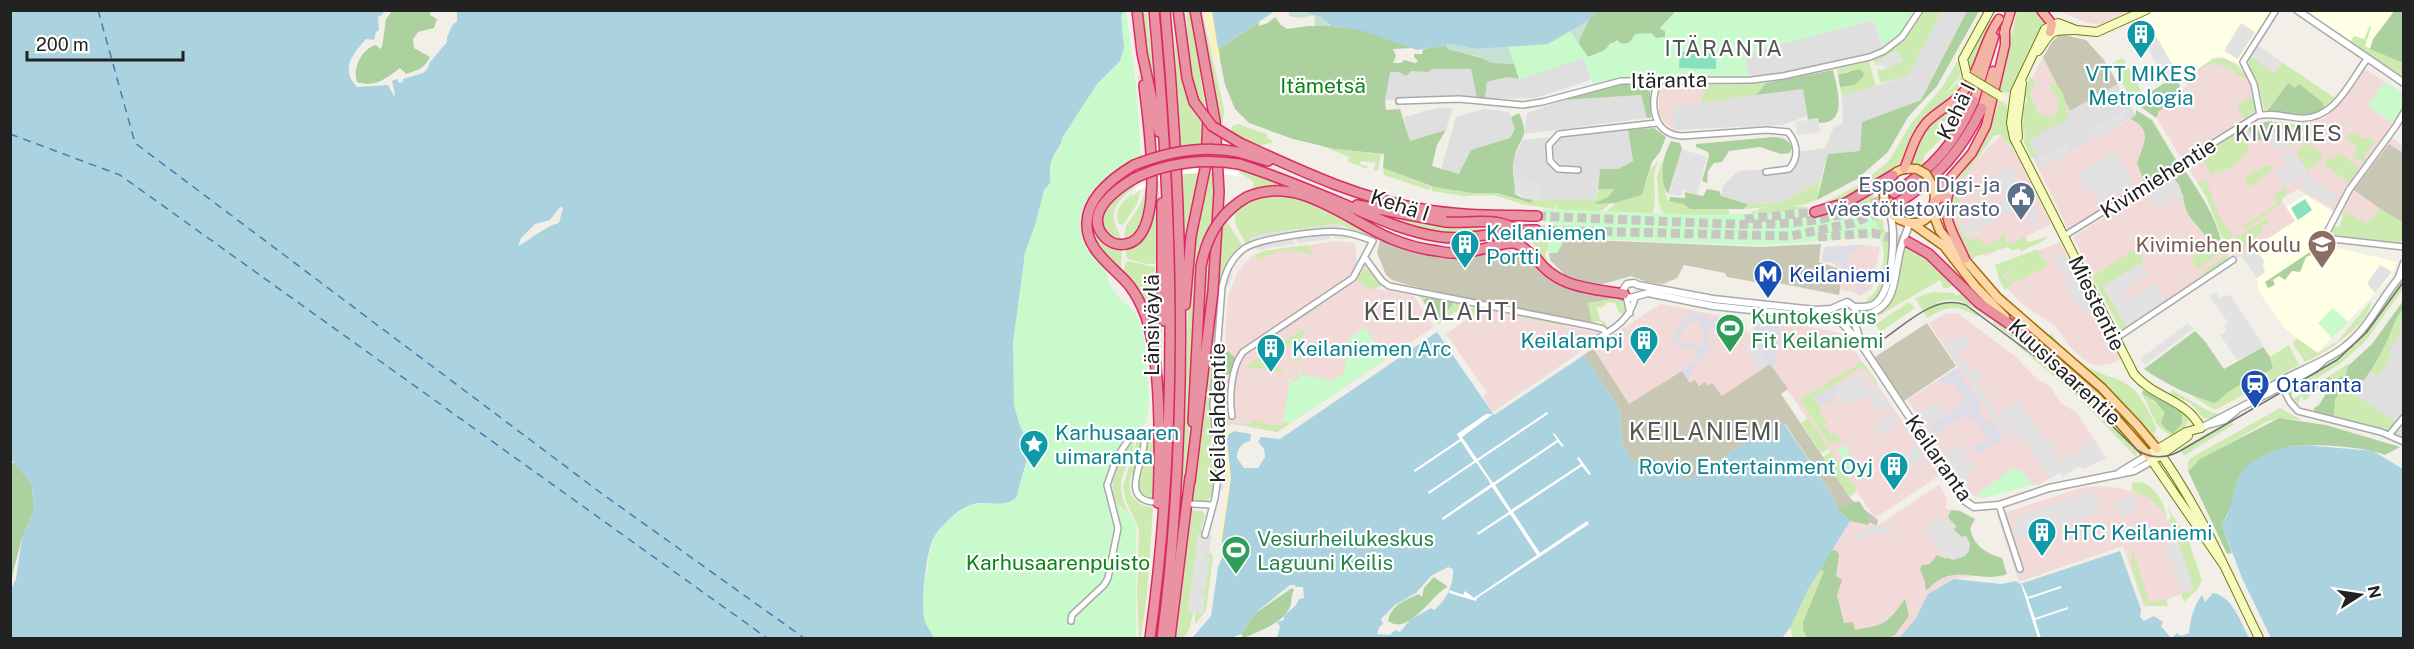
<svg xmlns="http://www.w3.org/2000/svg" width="2414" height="649" font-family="'Public Sans',sans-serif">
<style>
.residential{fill:#e0dfdf}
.commercial{fill:#f2dad9}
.education{fill:#ffffe5}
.construction{fill:#c7c7b4}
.grass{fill:#cdebb0;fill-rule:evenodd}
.forest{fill:#add19e}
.wetland{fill:#c6e0d4}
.sand{fill:#fff1ba}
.park{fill:#c8facc}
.pitch{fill:#88e0be}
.parking{fill:#e2e2e2}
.plaza{fill:#dddde8;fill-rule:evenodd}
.water{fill:#aad3df;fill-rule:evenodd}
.pier{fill:#fff}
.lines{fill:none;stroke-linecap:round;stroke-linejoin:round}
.ferry{stroke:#4a7aab;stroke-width:1.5;stroke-dasharray:8 6;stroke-linecap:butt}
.motorway-tunnel{stroke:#c8c6c1;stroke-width:9;stroke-dasharray:9 4.5;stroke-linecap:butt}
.minor-casing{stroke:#a9a9a9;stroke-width:8}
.tertiary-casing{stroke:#a9a9a9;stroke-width:9}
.secondary-casing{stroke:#707d05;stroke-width:10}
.primary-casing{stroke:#a06b00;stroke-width:11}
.trunk-casing{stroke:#dc2a67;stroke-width:11}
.motorway-casing{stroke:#dc2a67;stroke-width:12}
.minor{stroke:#fff;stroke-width:5}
.tertiary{stroke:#fff;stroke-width:6}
.secondary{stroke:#f7fabf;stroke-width:8}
.primary{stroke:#fcd6a4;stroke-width:8}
.trunk{stroke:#f2b4a3;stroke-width:8}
.motorway{stroke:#e892a2;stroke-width:9}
.tram{stroke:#707070;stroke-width:1.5}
.secondary-bridge-casing{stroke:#707d05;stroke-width:10;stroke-linecap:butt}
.primary-bridge-casing{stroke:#a06b00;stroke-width:11;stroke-linecap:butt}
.motorway-bridge-casing{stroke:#dc2a67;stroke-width:12;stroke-linecap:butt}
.secondary-bridge{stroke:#f7fabf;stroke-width:8}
.primary-bridge{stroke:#fcd6a4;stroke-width:8}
.motorway-bridge{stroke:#e892a2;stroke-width:9}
.labels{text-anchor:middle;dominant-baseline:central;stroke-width:4.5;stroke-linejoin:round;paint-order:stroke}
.culture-label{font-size:21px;fill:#0d838f;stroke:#fff;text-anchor:start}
.street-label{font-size:21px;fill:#222;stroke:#fff}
.park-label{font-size:21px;fill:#0c8416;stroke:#fff}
.service-label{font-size:21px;fill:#4e5e75;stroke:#fff;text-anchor:end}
.education-label{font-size:21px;fill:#785e54;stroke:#fff;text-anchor:end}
.transit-label{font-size:21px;fill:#164399;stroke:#fff;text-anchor:start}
.leisure-label{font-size:21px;fill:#27864d;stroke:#fff;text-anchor:start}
.neighbourhood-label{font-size:22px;letter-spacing:1.5px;fill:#555;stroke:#fff}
.quarter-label{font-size:24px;letter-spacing:1.5px;fill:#555;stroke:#fff}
</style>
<rect width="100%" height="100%" fill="#f2efe9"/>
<!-- residential -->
<path class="residential" d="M1942,11H1967L1921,100L1862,122L1860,151L1828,154L1820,181L1781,203L1748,204L1721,196L1723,186L1738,171L1769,169L1777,166L1789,169L1797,152L1825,148L1834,127L1843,123L1842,96L1908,76Z
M1873,20L1884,51L1825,66L1820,65L1777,74L1749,77L1744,54Z
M1582,58H1584L1591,80L1535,98L1485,99L1487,82L1507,77L1519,79Z
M1386,68L1471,69L1477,98L1385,100Z
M2118,84L2136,115L2039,170L2024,137Z
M1803,89L1807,116L1782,125L1674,130L1672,106Z
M1641,95L1647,118L1524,134L1527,113L1563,100Z
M1438,108H1453L1446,130L1410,141L1404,117Z
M1483,109L1509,112L1515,129L1510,138L1471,150L1460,174L1441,170L1456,117Z
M1628,130L1633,161L1618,169H1600L1596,199L1533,200L1522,198L1521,194H1515L1513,160L1522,140L1550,137L1545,156L1553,169L1557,165L1553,156V147L1558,139L1565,136Z
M2403,302V439L2381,428L2321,415Z"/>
<!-- commercial -->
<path class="commercial" d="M2059,11H2136L2113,22L2100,25L2085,22Z
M2043,57L2070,111L2024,137L2023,122L2029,84Z
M2224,58L2236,64L2246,75L2252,88L2256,111L2181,158L2154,113L2181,97L2182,90L2187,86L2184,79L2213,59Z
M2365,69L2403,93V106L2387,134L2403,146V224L2367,230L2298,189L2281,199L2295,221L2269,238L2252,244L2248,253L2242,257H2233L2224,242L2206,196L2187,166L2238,132L2260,122L2270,121L2300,125L2323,119L2338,105Z
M1670,85H1707L1700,103L1672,106L1674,130L1662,120L1659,113V96L1661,90Z
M2130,119L2142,124L2145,130L2144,144L2137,163L2144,182L2068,229L2039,170Z
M2001,135L2015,151L2051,224L1987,256L1975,254L1954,220L1951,209L1956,190L1970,166Z
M2169,176L2174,177L2184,195L2186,211L2208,237L2211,245L2219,246L2222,244L2231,260L2121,331L2073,237Z
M1339,241L1355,243L1357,265H1366L1369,287L1414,296L1434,327L1277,432L1231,424L1223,429L1220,409L1228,296L1238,271L1252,256L1263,251Z
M2060,242L2120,359L2111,364L2098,366L2087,362L2072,349L2055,326L2021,303L2008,289L2000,275L2031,254Z
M1860,245L1880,247L1872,289L1860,296L1852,292L1841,290L1842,276L1840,270L1833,263L1821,261L1824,247Z
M1660,304L1739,319L1748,333L1753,330L1756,317L1837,332L1845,336L1939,476L1875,518L1770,364L1721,397L1708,386L1690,383L1644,396L1629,404L1593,348Z
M1482,309L1599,333L1577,348L1579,353L1493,412L1483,397L1487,393L1446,334Z
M1957,313L2015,356L2037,379L2050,386L2060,402L2077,413L2106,458L2082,469L2080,466L2063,477L2059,472L2039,485L2020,486L1984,498L1972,495L1907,400L1958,367L1929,323L1945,314Z
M1939,485L1947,498L1946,509L1960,511L1975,519L1970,528L1979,575L1954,579L1928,594L1916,618L1899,638H1858L1843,623L1837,595L1831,550L1850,521L1877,526Z
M2096,486L2113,487L2143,494L2161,508L2168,521L2173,520L2196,589L2144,607L2123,546L2019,582L1997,515L2081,488Z"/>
<!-- education -->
<path class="education" d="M2145,10L2277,11L2243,66L2219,56L2213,58L2178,82L2137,15Z
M2297,11H2403V83Z
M2305,195L2333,212L2324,237L2331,240L2338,248L2397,262L2391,277L2317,353L2288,331L2282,325L2258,290L2257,278L2242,257L2248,253L2246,250L2252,244L2269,238L2295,221L2286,207Z"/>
<!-- construction -->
<path class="construction" d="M2065,35L2086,40L2104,60L2118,84L2070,111L2043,57L2052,42L2058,36Z
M2389,144L2403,153V225L2354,190Z
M1381,237L1414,249L1503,250L1512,251L1532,260L1541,273L1568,288L1590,293L1619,296L1625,302L1607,300L1589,303L1592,323L1486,303L1412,286L1392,280L1386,275L1377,252Z
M1565,239L1760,247L1821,244L1819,262L1837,268L1841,283L1839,295L1762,280L1760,283L1727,277L1725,273L1684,265L1677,278L1663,284L1647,282L1631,276L1596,286L1574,284L1550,260L1549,253H1557Z
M1927,323L1956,366L1904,401L1886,374L1882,376L1875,357Z
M1593,348L1629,404L1682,371L1690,383L1695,380L1699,386L1705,382L1708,386L1712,383L1722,396L1770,364L1788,389L1781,394L1851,499L1878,520L1877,526L1837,509L1835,499L1786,425L1776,422L1692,478L1683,480L1679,477L1657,473L1645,474L1623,447L1619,408L1584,355Z"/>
<!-- grass -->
<path class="grass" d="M1174,11L1183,81L1191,104L1198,100C1187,73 1188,40 1186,11H1191L1205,107V139L1203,166L1184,265C1186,180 1175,95 1174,11Z
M1199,11H1202L1224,109L1222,130Z
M1924,11H1942L1908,76L1881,83L1877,74L1878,69L1884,70L1903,60L1896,51L1878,61L1879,65H1876L1873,60L1903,42Z
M1994,11L1966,83L1952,99L1928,115L1917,126L1911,136L1901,162L1855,195L1814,208L1815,216L1856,204L1857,201L1871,193L1876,199L1875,206L1879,208V219L1883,221C1883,233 1888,235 1890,242C1892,250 1883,288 1878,295C1875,299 1872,301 1867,303V299C1879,291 1880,282 1882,269C1893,217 1850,221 1814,217L1811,209L1857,186L1888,162L1912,122L1943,86L1963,51L1964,52L1959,65L1961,75L1945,94L1956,84L1961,76L1964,79L1970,71L1968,60Z
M2017,11H2036L2046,23L2040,29L2033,48L2013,88L2008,93L2002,92L1998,99L1995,114L1999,100L2006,104C2012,120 2006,135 2015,150L2001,135H1995L1993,137L1962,180V192L1959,197L1961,201L1959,204L1961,207L1964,206L1968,213L1963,219L1953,216L1965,237L1971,240L1978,237L1986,246L2004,235L2007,243L2011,244L2025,236L2028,242L2046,237L2047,239L2020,252V249L2011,250L2008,247L1979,255L1971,260L1954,233L1948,213L1953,186L1976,155L1991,125Z
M1141,13H1147L1158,113L1147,61Z
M1159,17H1161C1175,179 1177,339 1171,500H1167L1173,266L1169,145Z
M2370,25L2371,28L2365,46L2403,63V77L2350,42L2354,36L2364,39Z
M2250,55L2274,73L2282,62L2335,98L2328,106L2316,114L2288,83L2267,110H2264L2257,81L2248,65Z
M2123,58L2142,92L2131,98L2111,64Z
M2224,58L2236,64L2246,75V78L2244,79L2229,68L2213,63L2199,70L2186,82L2184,79L2213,59Z
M1869,61L1876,86L1842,96L1840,87L1854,85L1849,71L1838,75L1837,69Z
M1138,76H1141C1144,107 1165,232 1124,240L1126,226L1139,207L1147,185Z
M2029,77L2035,81L2030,95L2039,114L2051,117C2066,108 2054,97 2050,85L2053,83C2066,89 2066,107 2068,119L2053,127L2052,126L2029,141L2037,155L2031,158L2023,140L2026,138V130H2023L2024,106L2027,105V98L2025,97Z
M1766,83L1756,95L1700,103L1707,85Z
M1972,85L1974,86L1966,107H1962L1939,125L1945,133L1943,137L1924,156L1923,164L1913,163C1921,119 1951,118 1972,85Z
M2252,97L2255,101L2256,111L2244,119L2237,105Z
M2270,121L2300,125L2308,124L2292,147L2279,124Z
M1238,124L1267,134V137L1274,142L1260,146L1231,133L1232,126Z
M2312,124L2315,129L2306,142L2323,154L2317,165L2315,163L2308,171L2297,154L2304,143L2300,140Z
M2238,132L2250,149L2233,167L2211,175L2201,156Z
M2350,133L2353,135L2355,133L2364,139L2368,137L2376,142L2373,144L2363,157L2368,159L2364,164L2353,156L2357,147L2346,139Z
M1317,144L1335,149L1381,154L1378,170L1373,171L1376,163L1360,161V164L1368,167L1367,169L1347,161L1349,157Z
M1667,149L1662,174L1667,200L1683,204L1690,209H1729V215L1666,216L1659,207L1662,205H1659L1657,176Z
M2338,152L2359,167L2349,183L2324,164L2328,158L2333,160Z
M1658,161L1654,175L1655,201L1653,216L1605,213L1615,203L1642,195L1651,168Z
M2265,166L2272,167V170L2250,187L2244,178Z
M1383,168L1430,186L1429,190L1384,175Z
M1239,169L1264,176L1290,187L1271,186L1252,190L1254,182L1239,172Z
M1208,172H1215L1216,218L1205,235L1196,266L1187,475L1184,501H1180L1189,290L1196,231Z
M1123,177L1124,180L1113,188L1094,225L1122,248L1121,270C1114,264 1106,257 1100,250C1078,221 1097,195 1123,177Z
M2206,180L2219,216L2233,236L2224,242L2206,196L2197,182Z
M1820,181L1817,200L1803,205L1792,206L1808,207L1795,212L1750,215L1754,210L1757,212L1758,209L1770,207L1745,209L1748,204L1781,203Z
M1159,182L1158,245L1155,264H1147L1127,259L1125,248C1155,241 1152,208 1154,183Z
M1132,185L1134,188C1124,195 1111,207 1114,221C1116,227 1120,233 1121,240C1114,239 1109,237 1105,230C1095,211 1119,194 1132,185Z
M1431,186L1461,191L1498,193L1529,203L1533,200L1596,199L1598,189L1614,188L1608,197L1597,204L1610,203C1599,219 1573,212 1556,209L1557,205L1554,209L1522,204L1494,195L1463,196L1432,191Z
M2285,188L2287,194L2283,197L2280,205L2245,229L2243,226L2277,204L2273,196Z
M1141,189L1137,204L1123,225L1119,224C1113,211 1122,203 1131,194L1133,196Z
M1271,194C1312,199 1346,218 1381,237L1380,241L1338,224L1262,234L1249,239L1252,243L1246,244L1236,226L1234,212L1249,201Z
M1224,205L1227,222L1243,246L1226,267L1220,287L1211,401L1213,434L1208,451L1211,457L1216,458L1213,495L1206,501L1193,502Z
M2380,209L2403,222V238L2400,244L2332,238L2330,235L2335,226L2339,227L2345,211L2367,224Z
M1391,217L1441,226L1491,225C1462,240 1420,230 1391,220Z
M2267,218L2269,221L2262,227L2263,231L2233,257L2226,247L2228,243Z
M1215,235L1199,376L1205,262Z
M1528,237L1543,238V242H1549L1550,237L1555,238L1545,253L1549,268Z
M1307,245L1310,248L1312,255C1293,248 1274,250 1257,261L1255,256L1263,251Z
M1905,246L1926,257L1956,284L1948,288H1943L1940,280L1872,320L1871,319C1900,305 1897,274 1905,246Z
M2209,247L2223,248L2229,259L2201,276L2205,270L2226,255L2223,251L2197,269L2192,261L2193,257Z
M2038,249L2048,266L2016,282L2009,281V278L2005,276L2012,269L2002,275L2012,285L2005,290L1999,280L1995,265Z
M2131,251L2140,253L2144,262L2103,286L2126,326L2166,303L2121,331L2092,277Z
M1128,261L1155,267V272L1157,274L1162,326L1161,387C1154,347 1152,303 1124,273L1125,263Z
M1366,268H1371L1383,285L1372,290L1358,282L1357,278Z
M2403,276V289L2365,342L2341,363L2291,395L2289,390L2290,385L2337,357L2356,342L2378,314Z
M1932,292L1954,293L1956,296L1963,292L2057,366L2101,405L2138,449L2136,457L2079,398L2017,345L2019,342L1993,323L1994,321L1990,318L1989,319C1973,308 1959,293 1936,303L1958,302L1980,314L1978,317C1956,304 1948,306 1927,318L1915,298Z
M1418,294L1468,303L1438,324ZM1426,298L1451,302L1452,306L1438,322L1423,301Z
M1615,298L1621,301L1626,308L1624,316L1619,312L1615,303L1608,302L1601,308L1596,307L1600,319L1607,324L1602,325V322L1596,321L1595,325L1592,324L1588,303Z
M2371,301C2371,324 2324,354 2305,362L2293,344L2295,340L2298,339L2318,353L2338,341Z
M1909,302L1915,308L1880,332L1876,324Z
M1476,305L1576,325L1565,324L1564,326L1482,309L1467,319L1463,313Z
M2403,309V320L2398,328L2402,331L2388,352L2392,355L2379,375L2370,372L2386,343L2397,315Z
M1301,330H1305L1307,333H1303L1297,364L1295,363C1292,351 1297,348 1282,342Z
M2051,333C2062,349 2080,365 2098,372C2110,378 2121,378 2132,388C2143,398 2151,415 2156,428L2154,435L2159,439C2146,437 2137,420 2129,410C2106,382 2076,360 2048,337Z
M1409,344L1277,432L1231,423L1223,428L1222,421L1226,419L1228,422L1247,425L1256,420L1265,424L1280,426Z
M2289,345L2299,365L2217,409H2213L2192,396L2214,403C2221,400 2224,395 2229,391C2243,382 2259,377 2273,368L2270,357Z
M1268,351L1267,358L1262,362L1268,360L1274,367L1283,370L1281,373L1251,367L1249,371L1247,366Z
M1861,362L1865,365L1877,382L1876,384L1867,371L1860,368L1825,391L1822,386Z
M2348,364L2350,365L2344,377L2335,379L2332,376L2329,377L2312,389L2317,390L2304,401L2301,395L2298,404L2300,407L2293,399Z
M1819,387L1824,391L1814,398L1822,410L1819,412L1827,423L1823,426L1832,434H1837L1841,440L1830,444L1800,400Z
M2172,390L2211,412L2219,414C2201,424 2203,416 2192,405C2186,399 2177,398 2169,396Z
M2341,390L2348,391L2397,422L2389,432L2334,417L2335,399Z
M2142,394L2162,407L2165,413L2164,427L2173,433L2183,419L2179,410L2167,404C2175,405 2191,413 2187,423C2185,429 2176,433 2171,435H2169L2157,425Z
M2280,408L2302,420L2279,418L2268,421L2194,464L2188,471V461L2194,456Z
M1806,419H1809L1829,448L1821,453L1801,423Z
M2231,420L2233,425L2184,456L2180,449Z
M1149,433L1153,436L1154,441L1153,499L1140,493L1137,483L1146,441L1145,435Z
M1134,438C1136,466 1107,476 1130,514L1115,503C1109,482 1114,451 1134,438Z
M1140,439V451L1134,475H1131C1126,495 1134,504 1153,508L1147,595L1141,638H1139L1137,594L1139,529L1126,501L1123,486L1137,440Z
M1831,451L1857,490L1852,496L1848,495L1823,457Z
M2142,482C2157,488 2164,504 2167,517C2158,505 2150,496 2132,491V483Z
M2167,507L2188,539L2202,580L2198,589L2184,602L2181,594L2192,590L2193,586L2172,523L2168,522L2171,517Z
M1192,510L1203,511L1205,515L1201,529L1203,534H1198L1196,557H1199V560L1195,559L1192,585L1195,586V588H1191L1188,611L1193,613L1190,628L1184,638H1175Z
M2132,546C2138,568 2143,582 2150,603L2166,599L2168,606H2147L2144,603L2131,564Z
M1205,553L1212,554L1213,557L1206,611L1195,624V613H1202L1204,593H1201V590H1205L1209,557H1205Z
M1820,570L1824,571L1803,622V630L1807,638H1793L1790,628L1794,615Z"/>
<!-- forest -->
<path class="forest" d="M1602,10L1676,11L1660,28L1665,31V37C1648,40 1627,46 1611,43L1604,51L1588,57L1578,43C1583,32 1588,13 1602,10Z
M2395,10L2403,11V63L2370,49L2373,39Z
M392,11H431L430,15L437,19L434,28L418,32L413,39L414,48L430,57C424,69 418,70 406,74L400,68C387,78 375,88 357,82C352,69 362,48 376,45L380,49L382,47L386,19Z
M1967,11H1979L1937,86L1908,117L1888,152L1857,179L1817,200L1828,154L1860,151L1862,122L1921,100Z
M1275,17L1281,25L1287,29L1308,26H1331L1364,30L1412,48L1393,49L1396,56L1393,63H1401L1404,60L1415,63L1418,61L1414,57V54H1422L1423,49L1446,45L1448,49C1471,54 1491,63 1515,64L1519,79L1507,77L1487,82L1485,99L1477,98L1471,69H1432L1428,72L1411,71L1406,76L1399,72H1390L1385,100L1386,110L1400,109L1410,141L1446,130L1437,145L1432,166L1459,174L1471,150L1510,138L1515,129L1511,117L1519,113C1531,139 1519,136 1514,159C1511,169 1515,183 1515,194L1522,198L1533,200L1530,203L1498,193H1474L1434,187L1383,168L1384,154L1335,149L1293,139L1249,123L1235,109L1225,85L1218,49L1259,22V26L1268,23Z
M1859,69L1864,72L1863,77L1854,85L1840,87L1838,75Z
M1833,70C1837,88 1849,124 1819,123L1818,118L1808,120L1803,89L1756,95L1766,83Z
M2173,78L2180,85L2179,96L2159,111L2156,118L2134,102Z
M1635,83H1648L1650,86L1651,118H1647L1641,95L1563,100L1617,84Z
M2288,83L2295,88L2299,84L2322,102L2324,107L2316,114L2310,115L2267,111Z
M2136,110L2152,120L2176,160L2171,166L2144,182L2137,163C2144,143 2153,129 2130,119L2136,115Z
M2270,121L2279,124L2280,129L2256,142L2247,127Z
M1654,128L1666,137L1660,152L1652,162L1642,195L1615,203L1597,204L1595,203L1608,197L1614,189H1598L1600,169H1618L1633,161L1628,130Z
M1773,137C1783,138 1788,138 1792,148L1790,153L1781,154L1760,147L1729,151L1722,162L1714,163L1708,171L1707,183L1702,181L1709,156L1708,152L1696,147V144Z
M1671,141L1680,143L1682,149L1668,194C1658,179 1663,156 1671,141Z
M2184,169C2199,192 2216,216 2222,244L2219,246L2211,245C2205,232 2188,218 2186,209C2182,198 2183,182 2169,176Z
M1707,189L1719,191L1721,196L1748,204L1744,209H1690L1683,204L1669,201L1670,197L1685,198V192L1703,196Z
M2324,246L2337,248C2327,254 2317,252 2306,257L2300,272L2292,271L2285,280L2279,276L2273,280L2275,285L2268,288L2265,282L2316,248Z
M1426,298L1447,300L1453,304L1438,323L1423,301Z
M2403,301V309C2394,319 2392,331 2386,343C2380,356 2372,369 2364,380H2355L2351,389L2341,391L2335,399L2334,417L2314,413V408L2319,405L2327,392L2324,388L2315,390L2311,387L2329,377L2335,379L2345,376L2348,366L2372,344Z
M2195,331L2204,340L2224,369L2263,347L2270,357L2273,368C2259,377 2243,382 2230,391C2224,395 2221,400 2214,403C2188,395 2166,384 2144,369Z
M1224,349L1236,358L1233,371L1223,378Z
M2143,390L2179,410L2182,415V423L2173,434L2164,427L2161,422L2165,413L2156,402L2142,394Z
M2279,418L2326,425L2400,447L2385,455C2362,446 2316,444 2290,446L2233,503L2222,525L2232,553L2227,554L2188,471L2200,459Z
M11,463H15L32,485L34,510L22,538L11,580Z
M1859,501L1868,515L1869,525L1850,521L1837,509Z
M1951,510L1960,511L1975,519L1970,528C1974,546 1985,553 2002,558L2007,574C1979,585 1955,560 1927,590L1925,588V582L1920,569L1922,565L1930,564L1937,555L1946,559L1962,537L1953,530L1956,526L1948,518Z
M1831,550L1837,551L1839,555L1836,576L1842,580L1837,595L1844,623L1853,622L1855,630C1886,624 1886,625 1905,599L1909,616L1894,636L1884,638H1807L1803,630V622L1824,571L1820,570Z
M1434,577L1448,587C1433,592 1410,637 1388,621C1391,605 1405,600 1419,594L1422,597L1424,588Z
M1292,588L1294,590C1290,597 1293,603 1289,609C1280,625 1259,631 1244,638L1241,634L1254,614Z"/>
<!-- wetland -->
<path class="wetland" d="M1288,11H1323L1328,15V24L1331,26H1315L1314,15L1299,18L1290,16Z
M1589,20L1578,43L1515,64L1492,63L1477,56L1447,49L1446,45C1456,42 1467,49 1477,49C1514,47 1558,39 1589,20Z"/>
<!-- sand -->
<path class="sand" d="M1205,11H1212L1220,57L1215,60Z
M1232,429L1234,431L1229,434L1231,478L1223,541L1219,540L1228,481L1223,436Z"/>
<!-- park -->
<path class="park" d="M1126,11L1136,85L1141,156C1109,169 1068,202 1084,241C1088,253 1100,260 1105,270C1109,277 1109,285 1114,291C1121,301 1132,307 1138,318C1145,334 1146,355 1147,372C1148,384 1152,417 1143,426C1140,430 1133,431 1128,436C1121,444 1108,469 1106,480C1105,486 1110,496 1111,502L1130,514L1136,526V638H934L924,621L923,613L925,581L932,541L944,524L969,505L1012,501L1016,498L1025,469L1029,444L1020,426L1014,405L1013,343L1025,253L1036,222L1044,190L1047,187L1053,158L1061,148L1062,138L1097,84L1120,60L1124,48L1121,16L1122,12Z
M1676,11H1916L1903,31L1883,47L1873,20L1744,54L1749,77C1698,76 1643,71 1593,84L1584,58L1519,79L1508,46L1548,43L1570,31L1588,57L1603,51L1617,40L1623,45L1630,42L1635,34L1651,33L1656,38L1665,37V31L1660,29Z
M2384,82L2403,93V106L2394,124L2368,106Z
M1864,201L1884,239C1843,235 1801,245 1759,245C1695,244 1630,240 1565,238L1557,253L1548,252L1550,222L1544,221L1542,209L1709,215L1769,213L1814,208L1831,212Z
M2333,308L2348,322L2332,338L2318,323Z
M1365,327L1386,359L1291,423L1283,422L1290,382L1286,380L1289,377L1293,383L1301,377L1298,372L1301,370V374L1334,381L1337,377L1339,379L1338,375H1343L1350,342L1346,340Z
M1845,445L1849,454L1866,475L1858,481L1837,450Z
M2014,468L2023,472L2032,485C2015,487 1989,501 1974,496Z"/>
<!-- pitch -->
<path class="pitch" d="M1680,52L1716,53V69L1679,68Z
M2305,199L2312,210L2298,220L2291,208Z"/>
<!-- parking -->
<path class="parking" d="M2241,23L2255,32L2238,59L2224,51Z
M2154,32L2177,73L2166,80L2142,39Z
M2257,45L2282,62L2274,73L2250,56Z
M1897,51L1903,61L1884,70L1882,65L1879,66L1877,61Z
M2122,111L2126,117L2090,138L2086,132Z
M1818,118L1820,132L1797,135L1795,122Z
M2280,130L2291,147L2288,149L2285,150L2283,146L2275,149L2269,138Z
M2067,143L2071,149L2042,165L2038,159Z
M1682,149L1707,157L1697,195L1683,190L1681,196L1668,194Z
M2293,150L2308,173L2285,188L2274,171L2287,165L2280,155Z
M2115,152L2133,182L2099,202L2091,188L2085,191L2076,175Z
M2012,165L2015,170L2012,172L2018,182L2021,181L2024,186L2005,197L1993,176Z
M2309,175L2313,181L2338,196L2331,207L2301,189L2303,184L2301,180Z
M1523,176H1528V182L1541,180V198H1522L1521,194H1515V178H1523Z
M2173,179L2184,197L2178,201L2176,197L2171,200L2162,185Z
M2028,187L2034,198L2030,200L2039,213L2036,215L2040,223L2033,228L2021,208L2024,206L2023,204L1984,226L1981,222L1979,223L1981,228L1966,237L1960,227Z
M2160,187L2169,202L2158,208L2149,194Z
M1338,224L1346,229L1348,239L1335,238L1331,232L1328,233L1331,239L1298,243L1292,230Z
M1288,231L1295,244L1258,250L1248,239L1262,234Z
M2252,244L2264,261L2263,266L2265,272L2257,278L2242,257L2248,253L2246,250Z
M2062,253L2088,304L2087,305L2088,309L2082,312L2079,306L2076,307L2067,289L2069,288L2054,257Z
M2142,263L2149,275L2123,291L2128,299L2155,283L2166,301L2126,326L2103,287Z
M2380,265L2392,272L2375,293L2367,283Z
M1225,273L1233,274L1229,286L1226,287L1217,403L1224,474L1223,491L1217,489L1218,480L1213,411Z
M2216,293L2220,298L2225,295L2231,296L2260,340L2263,347L2237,360L2220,335L2227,331L2224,326L2228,323L2209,295Z
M2188,323L2193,329L2145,365L2140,359Z
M1808,333L1816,335V339L1817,335L1832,338L1830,351L1811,348L1804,336Z
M1963,334L1970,344L1957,353L1970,372L1976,368L1983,378L1977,382L2013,437L2008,440L1945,346Z
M1753,341L1769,364L1761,370L1745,347Z
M1859,373L1870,390L1877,386L1891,406L1880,413L1874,404L1871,406L1869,396L1845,406L1835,390Z
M2017,400L2043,438L2047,435L2055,448L2051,451L2059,463L2074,453L2076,456L2081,453L2079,450L2094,440L2106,458L2082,469L2080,466L2063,477L2060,472L2050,479L2028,447V443L2026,444L2018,437L1999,412Z
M1937,402L1945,411V416L1926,426L1918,414Z
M1891,413L1898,425L1880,436L1873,425Z
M1960,444L1967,456L1961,461L1968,457L1976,469L1962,480L1945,453Z
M1917,446L1926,458L1893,480L1888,474L1885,475L1879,467L1889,460L1892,463Z
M2094,491L2101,512L2049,529L2045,515L2041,516L2037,518L2041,531L2017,540L2013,528L2019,526L2015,518Z
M2133,497L2137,510L2120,516L2115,501Z
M1948,518L1956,526L1954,530L1962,537L1966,536L1970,544L1969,551L1965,556L1953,560L1942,555L1927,529L1934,522Z
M2172,523L2193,586L2189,587L2190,590L2181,594L2174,571L2177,570L2176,566L2175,563L2171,564L2163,538L2169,535L2166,525Z
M1893,524V532L1873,534L1858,540L1855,533L1873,527Z
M1198,534L1212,535L1209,554L1205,553V556L1210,557L1205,590H1201V593H1205L1203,613L1188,612L1191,588H1195L1191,585L1195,559H1199V557H1195Z"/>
<!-- plaza -->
<path class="plaza" d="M1860,245L1880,247L1861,246L1850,253L1848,265L1863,287H1868L1865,292L1857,291L1858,283L1849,281L1850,273L1841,271L1842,264L1821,261L1826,247L1839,246V249L1844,248V246Z
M1690,311L1694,312L1693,314L1696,317L1698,313L1706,315L1708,322H1710L1715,317H1718L1719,324L1723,326L1730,322H1739L1731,327L1732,333L1729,330L1707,326L1710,348L1713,353L1707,350L1704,358L1692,369L1693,372L1688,380L1682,370L1686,365L1695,363L1697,352L1691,347L1681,348L1673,337ZM1700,320L1704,336H1702L1704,339L1703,345L1700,347L1695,346L1694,337L1692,344L1682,345L1678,340L1680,335L1690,323Z
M1758,316L1781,320L1776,363L1772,367L1751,338L1750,332L1755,330Z
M1956,368L1964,378L1963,381L1981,403L1978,406L1982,416L1985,420L1993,423L2000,433L2002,440L1978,455L1972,446L1978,442L1980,445L1988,439L1973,417L1968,420L1964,415L1933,436L1928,429L1965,402L1952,382L1945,386L1940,379Z
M1835,384L1838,388L1835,390L1837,393L1830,399L1832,403L1827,405L1826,401L1819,405L1814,398Z"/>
<!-- water -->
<path class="water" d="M11,10L384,11L382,15L378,17L379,30L376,32L374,40L366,39C352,55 340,69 357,87L388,85L394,96L395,94L392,81L397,79L399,83L403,82V79L423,73L428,68L430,62L447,42V37L453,24L457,22V11H1124L1121,16L1124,48L1120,61L1097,84L1062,138C1061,147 1057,149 1053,157C1049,166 1050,174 1050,183L1044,190L1036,222L1025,253L1013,343L1014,405L1020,426L1029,444V452L1016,498C1002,509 985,499 970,505C957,510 940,526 933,539C926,552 921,603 924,618C925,625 931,631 934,638H11V590L16,579L22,538L34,510L32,485L10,458ZM560,207L563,208L559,223C543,227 532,239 518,246L521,238L535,224L550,220Z
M1212,11V10L1275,11L1218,49Z
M1310,11V10L1602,11L1596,12L1589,20L1548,44L1475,49L1451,44L1417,50L1364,31L1331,26L1322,17L1309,14Z
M1437,332L1494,415L1584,355L1619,408L1623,447L1645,474L1657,473L1680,475L1683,479L1692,478L1776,422L1785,425L1835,499L1837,509L1850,521L1808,590L1790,628L1782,638H1277L1280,627L1277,622L1284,620V616L1296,605L1299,599L1304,598L1303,587H1296L1294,585H1290L1254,614L1241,634L1231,638H1192L1211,616L1218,567L1222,558V539L1231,478L1227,439L1229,434L1234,431L1251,434L1250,441C1241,443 1237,449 1237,458L1244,468H1258L1265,457L1264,449L1258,442L1261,437L1280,439ZM1448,567L1453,569C1454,583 1447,600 1434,610L1431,608L1410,620L1400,632L1395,630L1390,635L1377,634L1379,627L1383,624L1381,619L1395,605L1416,593L1431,576Z
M2304,445L2373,451L2403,469V638H2271L2242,578L2222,525C2233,509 2231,497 2237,481C2246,457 2281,446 2304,445Z
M2120,551L2141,609L2140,617L2144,621L2154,616L2163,622L2161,626L2171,638H1899L1916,618L1928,594L1954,579L2001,584L2016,581L2020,584Z
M2213,593C2232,596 2241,622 2249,638H2172L2177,633L2181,636L2189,633C2190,620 2194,605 2202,595L2205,602Z"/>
<!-- pier -->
<path class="pier" d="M1200,167L1239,172V176L1207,172L1185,174L1156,181L1136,192V187L1161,175Z
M1547,412L1548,414L1478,461L1493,483L1557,440L1553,434L1554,433L1564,446L1562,447L1558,442L1495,485L1511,510L1581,464L1577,458L1579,457L1591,474L1589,475L1582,466L1513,512L1540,553L1587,521L1589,524L1477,598L1476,601L1449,593V590L1463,595L1465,591L1474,598L1537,555L1510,514L1478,535L1477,533L1509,512L1492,487L1443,520L1442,518L1491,484L1476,462L1429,494L1428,492L1474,461L1461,441L1415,472L1414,470L1460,439L1457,434L1486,414H1493L1462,437L1477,459Z
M2021,584H2022L2028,597L2061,586V588L2028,599L2035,618L2068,607V609L2035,620L2041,638H2038Z"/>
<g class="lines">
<!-- ferry -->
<path class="ferry" d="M98,10L135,143L601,493L804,638
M10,134L120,175L767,638"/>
<!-- motorway-tunnel -->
<path class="motorway-tunnel" d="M1537,216C1584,218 1632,220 1679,222C1753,225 1827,231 1894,193
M1745,219L1815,212
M1536,230L1791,236L1853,223L1894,206
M1818,237L1873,233L1908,242"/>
<!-- minor casing -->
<g class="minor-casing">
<path id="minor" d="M1659,80C1649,103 1652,134 1682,136L1767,130L1788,132C1798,144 1799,158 1789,169L1766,172
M1399,101L1459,99L1523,105L1542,102L1621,81L1752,80L1783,76L1870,57L1884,51L1902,37L1920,10
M2404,112L2396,126L2349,190L2324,238L2404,247
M2260,115L2254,84L2243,62L2276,10
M1578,170L1558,169L1550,161L1549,145L1559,134L1657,123
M2064,236L2257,116C2271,112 2286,117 2299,118C2334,121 2349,83 2367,59
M1365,258L1382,281L1389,286L1591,326L1603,329L1606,333
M1626,296L1630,313
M2115,339L2233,260
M1586,346C1608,331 1628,325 1635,298
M2281,384L2290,402L2298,411L2381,432L2404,442
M2389,435L2404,417
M1192,504L1213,505
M1999,505L2020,569
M1205,535L1215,498L1219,470L1213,405L1222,287C1225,272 1232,257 1245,248C1261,238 1322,230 1341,232C1352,233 1363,237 1373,241L1353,278L1243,352C1231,367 1229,398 1232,416
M1071,621L1072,615L1104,585L1108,578L1118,528L1107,485L1117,457L1131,436H1141L1144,442C1145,461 1119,498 1153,502"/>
</g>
<!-- tertiary casing -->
<g class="tertiary-casing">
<path id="tertiary" d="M2297,10L2404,83
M2399,277L2404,263
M1854,307C1863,307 1871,308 1877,302C1893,287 1896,233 1890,213
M1854,318C1895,311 1892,290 1899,256C1901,244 1906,235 1909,224
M1854,320L1861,344
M1843,324L1852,322L1856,314L1854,307L1847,302L1831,309L1816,310L1713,299L1638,285L1634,283L1627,284L1623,290L1626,296L1630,298L1648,293L1713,306L1836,319L1843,324L1861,344L1965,501L1974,507L1999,505L2049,488L2134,471L2152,461
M2258,397C2282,374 2317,368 2343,348C2372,326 2381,296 2404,272
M2211,424L2225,420L2236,411
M2201,428L2315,369L2322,362
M2120,472L2148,455"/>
</g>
<!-- secondary casing -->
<g class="secondary-casing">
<path id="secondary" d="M2146,10L2097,32L2076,30L2058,23L2045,29L2015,92L2011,123L2014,138L2134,374C2155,399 2185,398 2201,428L2186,432L2148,455L2223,564
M2038,51C2052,32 2048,30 2073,30
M1967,76L1963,59L1990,10
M2018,137L2017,122L2022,83
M2157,449C2200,508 2227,573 2259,638
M2158,457L2188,436"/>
</g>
<!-- primary casing -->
<g class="primary-casing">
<path id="primary" d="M1917,169C1905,168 1895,169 1889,180C1864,221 1943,248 1934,188
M1932,211L1940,231L1998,298L2102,388L2137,425L2157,449
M1913,224L1944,246L1975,286L2005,317
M2022,332L2097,397L2148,455"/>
</g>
<!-- trunk casing -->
<g class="trunk-casing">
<path id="trunk" d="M2041,10L2052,24L2050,32
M2004,33L2011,10
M1974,101L1994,37
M1982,108L1993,71
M1904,169C1911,153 1914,137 1926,123C1939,109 1957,103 1967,87C1981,66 1984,40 1999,19
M1951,185C1939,217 1953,231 1965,259
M1934,202L1940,198L1946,183L1972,153L1986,126L2005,45V28"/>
</g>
<!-- motorway casing -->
<g class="motorway-casing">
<path id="motorway" d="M1137,10L1142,53L1159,132
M1178,10L1187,78L1194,102
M1240,143C1299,170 1357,198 1422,209C1459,216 1499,215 1537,216
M1238,152L1268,161
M1239,164C1274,175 1307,189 1341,203C1374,217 1405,232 1441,237C1472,241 1504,229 1536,230
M1134,165C1114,177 1088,196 1087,222C1085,250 1113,266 1129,285C1136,294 1142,306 1146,317C1162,365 1160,451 1158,503
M1135,178C1118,188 1085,211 1102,234C1108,242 1117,246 1126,244C1168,237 1147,116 1144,85
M1894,193C1933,169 1955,143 1974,101
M1247,197C1299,174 1346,220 1392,239C1406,245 1422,249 1437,251C1450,254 1465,254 1478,250C1490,248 1501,242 1514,243L1520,245L1536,258
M1162,203V302L1164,321
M1896,204C1936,180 1962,150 1982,108
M1357,205L1446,222
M1815,212L1846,203L1893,175
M1908,242L1929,254L1979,303L2027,336
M1534,255C1555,288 1589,288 1624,294
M1185,305L1191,236L1206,164L1208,117
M1193,422L1201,267
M1190,482L1213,291L1219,192L1215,121L1195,10
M1150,638C1179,431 1173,218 1154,10
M1162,638C1189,431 1184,218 1165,10
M1170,638L1190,477"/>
</g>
<!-- minor -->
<use href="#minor" class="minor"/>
<!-- tertiary -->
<use href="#tertiary" class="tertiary"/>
<!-- secondary -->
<use href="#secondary" class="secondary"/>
<!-- primary -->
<use href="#primary" class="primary"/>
<!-- trunk -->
<use href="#trunk" class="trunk"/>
<!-- motorway -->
<use href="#motorway" class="motorway"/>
<!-- tram -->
<path class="tram" d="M1885,338C1908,322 1936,294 1966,305L2060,375L2137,450C2151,459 2165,459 2180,451L2337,360L2366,333L2404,281"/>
<!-- secondary-bridge casing -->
<g class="secondary-bridge-casing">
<path id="secondary-bridge" d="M1967,76L2000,96"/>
</g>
<!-- primary-bridge casing -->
<g class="primary-bridge-casing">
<path id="primary-bridge" d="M1917,169L1926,174L1934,188"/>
</g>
<!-- motorway-bridge casing -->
<g class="motorway-bridge-casing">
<path id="motorway-bridge" d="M1194,102L1212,126L1240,143
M1134,165C1167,152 1203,145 1238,152
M1135,178C1169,162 1202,158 1239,164
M1446,222C1472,224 1506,214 1524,237
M1201,267C1206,237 1221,212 1247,197"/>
</g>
<!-- secondary-bridge -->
<use href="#secondary-bridge" class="secondary-bridge"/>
<!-- primary-bridge -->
<use href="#primary-bridge" class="primary-bridge"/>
<!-- motorway-bridge -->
<use href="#motorway-bridge" class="motorway-bridge"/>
</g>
<!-- icons -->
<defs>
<g id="building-pin" transform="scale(1.5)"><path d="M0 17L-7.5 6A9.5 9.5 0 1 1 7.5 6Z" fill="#0f9aa8" stroke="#fff"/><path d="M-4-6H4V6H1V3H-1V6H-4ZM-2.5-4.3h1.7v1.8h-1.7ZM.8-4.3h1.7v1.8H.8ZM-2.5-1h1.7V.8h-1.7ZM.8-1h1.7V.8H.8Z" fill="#fff"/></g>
<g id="civic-pin" transform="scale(1.5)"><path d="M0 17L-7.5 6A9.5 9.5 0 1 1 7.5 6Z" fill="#5c6f8a" stroke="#fff"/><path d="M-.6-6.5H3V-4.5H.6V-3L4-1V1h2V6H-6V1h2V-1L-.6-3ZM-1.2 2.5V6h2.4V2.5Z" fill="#fff"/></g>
<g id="school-pin" transform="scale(1.5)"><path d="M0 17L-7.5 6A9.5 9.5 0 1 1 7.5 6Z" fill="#8d6e63" stroke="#fff"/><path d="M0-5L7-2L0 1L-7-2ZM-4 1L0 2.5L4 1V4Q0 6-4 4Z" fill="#fff"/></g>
<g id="metro-pin" transform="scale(1.5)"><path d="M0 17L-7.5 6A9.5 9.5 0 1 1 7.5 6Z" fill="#1a4fb4" stroke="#fff"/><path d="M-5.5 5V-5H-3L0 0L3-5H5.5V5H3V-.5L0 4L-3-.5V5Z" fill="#fff"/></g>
<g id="stadium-pin" transform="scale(1.5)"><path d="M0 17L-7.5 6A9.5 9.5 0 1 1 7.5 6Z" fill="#2e9e5b" stroke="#fff"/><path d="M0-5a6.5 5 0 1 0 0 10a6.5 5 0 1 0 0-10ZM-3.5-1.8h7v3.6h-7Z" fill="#fff"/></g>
<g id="station-pin" transform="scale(1.5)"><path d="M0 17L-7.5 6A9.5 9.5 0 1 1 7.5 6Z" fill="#1a4fb4" stroke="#fff"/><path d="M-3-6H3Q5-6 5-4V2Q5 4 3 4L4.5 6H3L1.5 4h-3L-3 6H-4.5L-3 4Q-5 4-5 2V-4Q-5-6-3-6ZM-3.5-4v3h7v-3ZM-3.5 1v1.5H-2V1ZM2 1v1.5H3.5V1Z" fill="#fff"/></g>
<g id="sight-pin" transform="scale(1.5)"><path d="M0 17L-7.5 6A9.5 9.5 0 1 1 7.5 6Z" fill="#0f9aa8" stroke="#fff"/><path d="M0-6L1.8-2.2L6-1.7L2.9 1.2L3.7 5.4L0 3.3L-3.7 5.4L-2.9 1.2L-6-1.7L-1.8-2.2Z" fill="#fff"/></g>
</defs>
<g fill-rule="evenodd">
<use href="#building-pin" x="2141" y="34"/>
<use href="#civic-pin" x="2021" y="196"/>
<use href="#building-pin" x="1465" y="244"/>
<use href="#school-pin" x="2322" y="244"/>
<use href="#metro-pin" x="1768" y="274"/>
<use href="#stadium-pin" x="1730" y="328"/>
<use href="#building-pin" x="1644" y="340"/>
<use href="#building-pin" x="1271" y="348"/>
<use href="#station-pin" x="2255" y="384"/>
<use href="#sight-pin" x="1034" y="444"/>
<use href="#building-pin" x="1894" y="466"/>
<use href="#building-pin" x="2042" y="532"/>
<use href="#stadium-pin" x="1236" y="550"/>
</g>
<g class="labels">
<!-- culture labels -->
<g class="culture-label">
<text x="2141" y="73" text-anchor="middle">VTT MIKES<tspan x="2141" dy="24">Metrologia</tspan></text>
<text x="1486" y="232">Keilaniemen<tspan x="1486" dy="24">Portti</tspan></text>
<text x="1623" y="340" text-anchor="end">Keilalampi</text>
<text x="1292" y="348">Keilaniemen Arc</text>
<text x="1055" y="432">Karhusaaren<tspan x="1055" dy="24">uimaranta</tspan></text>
<text x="1873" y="466" text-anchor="end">Rovio Entertainment Oyj</text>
<text x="2063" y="532">HTC Keilaniemi</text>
</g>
<!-- street labels -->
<g class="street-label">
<text transform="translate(1669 80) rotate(-1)">Itäranta</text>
<text transform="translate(1956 111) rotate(-64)">Kehä I</text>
<text transform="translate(2158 178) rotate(-32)">Kivimiehentie</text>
<text transform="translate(1400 205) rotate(18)">Kehä I</text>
<text transform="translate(2097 303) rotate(64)">Miestentie</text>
<text transform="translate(1151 325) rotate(-90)">Länsiväylä</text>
<text transform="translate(2065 372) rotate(43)">Kuusisaarentie</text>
<text transform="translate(1217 413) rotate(-90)">Keilalahdentie</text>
<text transform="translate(1939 458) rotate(55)">Keilaranta</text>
</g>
<!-- park labels -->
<g class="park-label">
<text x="1323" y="85">Itämetsä</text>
<text x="1058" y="562">Karhusaarenpuisto</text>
</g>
<!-- service labels -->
<g class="service-label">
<text x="2000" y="184">Espoon Digi- ja<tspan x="2000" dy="24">väestötietovirasto</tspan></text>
</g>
<!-- education labels -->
<g class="education-label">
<text x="2301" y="244">Kivimiehen koulu</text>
</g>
<!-- transit labels -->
<g class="transit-label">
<text x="1789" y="274">Keilaniemi</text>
<text x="2276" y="384">Otaranta</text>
</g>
<!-- leisure labels -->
<g class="leisure-label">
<text x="1751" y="316">Kuntokeskus<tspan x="1751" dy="24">Fit Keilaniemi</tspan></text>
<text x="1257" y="538">Vesiurheilukeskus<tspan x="1257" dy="24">Laguuni Keilis</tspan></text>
</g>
<!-- neighbourhood labels -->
<g class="neighbourhood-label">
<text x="1724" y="48">ITÄRANTA</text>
<text x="2289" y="133">KIVIMIES</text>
</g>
<!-- quarter labels -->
<g class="quarter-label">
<text x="1441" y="311">KEILALAHTI</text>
<text x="1705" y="431">KEILANIEMI</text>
</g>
</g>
<!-- border -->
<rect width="2414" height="649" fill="none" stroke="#222222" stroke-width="24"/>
<!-- north arrow -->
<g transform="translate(2360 595) rotate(78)" stroke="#ffffff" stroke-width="4.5" paint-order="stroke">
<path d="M0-4.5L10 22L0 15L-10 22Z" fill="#222222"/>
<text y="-9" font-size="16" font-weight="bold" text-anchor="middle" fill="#222222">N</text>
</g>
<!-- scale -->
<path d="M27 51v9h156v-9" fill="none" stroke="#222222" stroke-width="3"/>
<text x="36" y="51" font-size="18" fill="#222222" stroke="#ffffff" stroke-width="4.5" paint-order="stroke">200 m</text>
</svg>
